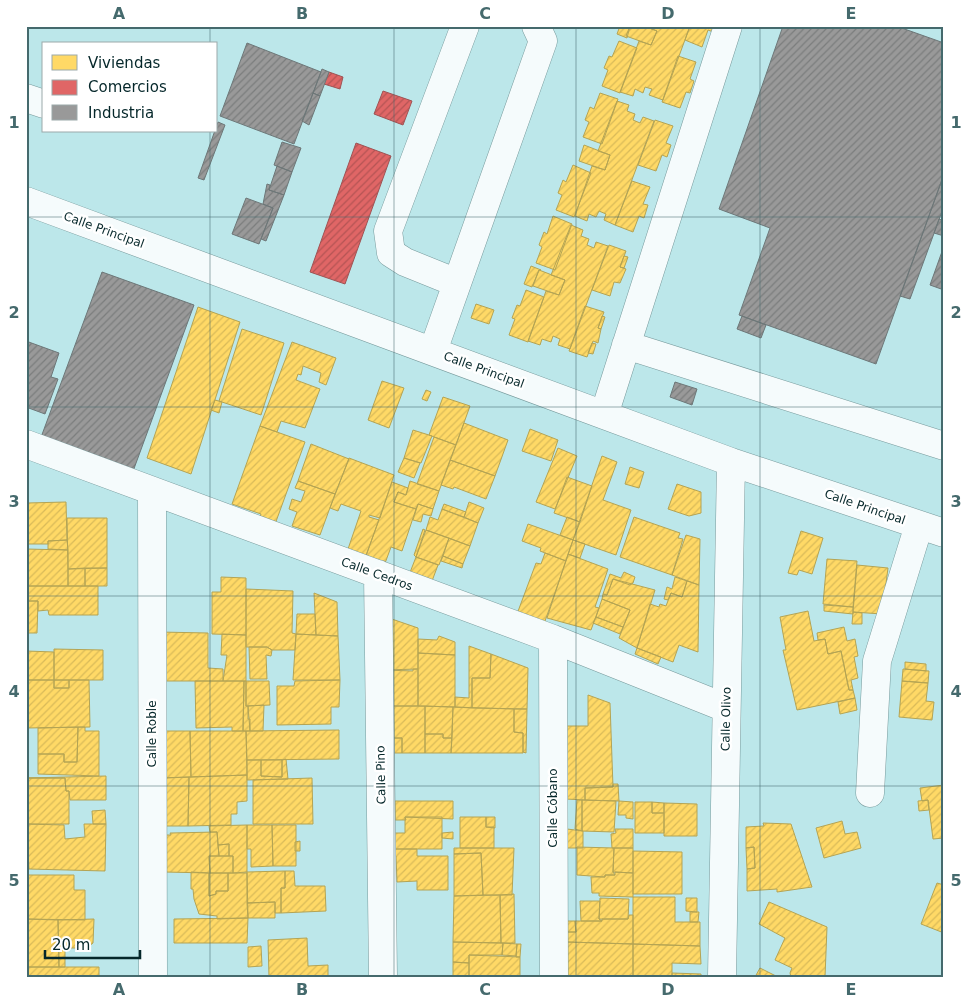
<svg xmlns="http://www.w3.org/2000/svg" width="970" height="1003" font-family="'DejaVu Sans',sans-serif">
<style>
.homes{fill:url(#homes-hatch);stroke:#b4a454}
.shops{fill:url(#shops-hatch);stroke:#9e5354}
.industry{fill:url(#industry-hatch);stroke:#6d7778}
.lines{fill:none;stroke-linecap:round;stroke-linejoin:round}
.minor-casing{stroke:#779a9c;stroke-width:29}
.minor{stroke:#f5fbfc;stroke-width:28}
.grid{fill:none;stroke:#456a6d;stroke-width:1;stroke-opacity:0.55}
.labels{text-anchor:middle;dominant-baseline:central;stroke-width:5;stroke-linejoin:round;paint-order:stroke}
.street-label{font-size:12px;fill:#05272a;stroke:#fff}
.neatline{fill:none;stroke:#456a6d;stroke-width:2}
.grid-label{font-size:16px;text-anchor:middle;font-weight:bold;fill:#456a6d}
</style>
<defs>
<pattern id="homes-hatch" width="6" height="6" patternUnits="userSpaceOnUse" patternTransform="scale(1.25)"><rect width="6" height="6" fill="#ffd966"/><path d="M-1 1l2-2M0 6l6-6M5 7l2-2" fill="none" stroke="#d9ba59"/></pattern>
<pattern id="shops-hatch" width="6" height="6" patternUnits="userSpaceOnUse" patternTransform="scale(1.25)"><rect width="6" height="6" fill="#e06666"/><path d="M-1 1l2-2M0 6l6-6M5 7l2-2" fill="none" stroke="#b45454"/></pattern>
<pattern id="industry-hatch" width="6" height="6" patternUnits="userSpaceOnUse" patternTransform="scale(1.25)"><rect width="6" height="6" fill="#999"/><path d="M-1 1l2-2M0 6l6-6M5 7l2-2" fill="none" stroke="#7b7d7d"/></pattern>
</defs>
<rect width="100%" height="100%" fill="#bce7ea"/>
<!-- homes -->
<path class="homes" d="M620,26H630L627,38L617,34Z
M630,26H644L657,31L651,45L626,36Z
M644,26H690L663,100L649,95L652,89L645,87L643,93L635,89L633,96L620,92L639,41L651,45L657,31Z
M690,26H715L713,32L708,30L702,47L685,40Z
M619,41L637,48L620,93L602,86L608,70L604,68L609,56L612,57Z
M678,56L696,62L690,79L694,81L690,93L686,92L680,108L662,102Z
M600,93L618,99L602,144L583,137L589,122L585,120L590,107L594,109Z
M617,101L629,105L627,111L635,114L633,120L640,123L643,117L654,121L615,225L604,220L606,214L599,211L596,217L589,214L587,221L575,216L592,166L605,170L610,155L598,151Z
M655,120L673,126L666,143L671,145L667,157L662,155L656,171L638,165Z
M584,145L610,155L605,170L579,161Z
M573,165L591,173L574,217L556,210L562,195L558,193L563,180L566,182Z
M632,181L650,187L643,204L648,205L644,218L639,216L633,232L615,225Z
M553,216L572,224L555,270L536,263L542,247L539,245L544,232L547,234Z
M571,225L583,230L581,236L589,239L587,245L594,248L596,242L608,246L570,349L558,345L560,339L553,336L551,342L542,339L540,345L528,341L546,291L559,295L565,280L551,275Z
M609,245L626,251L620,267L626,269L620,283L614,282L610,296L592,290Z
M624,256L628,257L624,268L620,267Z
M531,266L541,270H539L532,287L524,284Z
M539,270L565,280L559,295L533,286Z
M526,290L544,297L528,342L509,335L515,319L512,318L517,305L520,306Z
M476,304L494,310L489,324L471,318Z
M585,306L604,312L598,328L601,329L598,343L593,341L587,357L569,351Z
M198,307L240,322L191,474L147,458Z
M602,316L605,317L601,329L598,328Z
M242,329L284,343L261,415L219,401Z
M292,342L336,358L326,385L319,382L321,373L303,366L301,375L298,374L296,380L320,389L305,428L281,421L277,432L260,426Z
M592,343L596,344L593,354L588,353Z
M382,381L404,388L389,428L368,420Z
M426,390L431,392L427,401L422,399Z
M443,397L470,406L456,445L429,435Z
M215,400L222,402L219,413L211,410Z
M464,423L508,440L495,476L450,460Z
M260,426L305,442L274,527L258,522L261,514L232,504Z
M530,429L558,440L551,461L522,451Z
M413,430L432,436L421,463L404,458Z
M434,437L456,445L439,491L417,484Z
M311,444L349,459L335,494L298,481Z
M558,448L577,456L555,509L536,502Z
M602,456L617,462L603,500L631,510L616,555L573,540Z
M349,458L394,475L380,518L369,515V517L379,520L365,558L347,552L361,511L341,504L338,511L330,508Z
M404,458L420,463L414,478L398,472Z
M450,460L495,476L486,499L454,487L453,489L441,485Z
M630,467L644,472L639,488L625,484Z
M567,477L592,486L580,522L554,513Z
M298,481L335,494L320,535L292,526L297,512L289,509L292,499L301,502L305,491L295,488Z
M410,481L439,491L433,509L418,504L416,509L394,502L398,492L406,495Z
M392,482L408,488L406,495L398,492L394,502L416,509L402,551L391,547L384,566L365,559Z
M677,484L701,492V513L689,516L668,509Z
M66,502L67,540L48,541V544H28L27,503Z
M469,502L484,508L478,523L464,517Z
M418,504L433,509L431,516L423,514L421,522L413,520Z
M444,504L466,512L464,517L442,509Z
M442,509L478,523L470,546L426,530L430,517L438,520Z
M567,517L580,522L573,540L560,535Z
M634,517L680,533L678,538L683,539L672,575L620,557Z
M67,518H107V568L68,569Z
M528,524L573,540L566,561L540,551L541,548L522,541Z
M423,529L425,530L416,557L414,555Z
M426,530L449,538L439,565L416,557Z
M801,531L823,538L812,574L799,570L797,575L788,573Z
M686,535L700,539L699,585L672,575Z
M449,538L470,546L463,564L443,556Z
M67,540L68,550L48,549V541Z
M573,540L585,544L580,558L568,554Z
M26,549L68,550V586H28Z
M545,553L566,561L544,624L517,614L536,563L541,564Z
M568,554L608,569L595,607L599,608L591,630L547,618Z
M443,556L463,564L462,568L441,561Z
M416,557L438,565L432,581L409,575Z
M827,559L857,561L853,607L823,604Z
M857,565L888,568L882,614L853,612Z
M85,568H107V586H85Z
M85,568V586H68V569Z
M624,572L635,577L633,583L630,585L613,579L607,595L603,594L610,574L621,578Z
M221,577L246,578V635L212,634V592H221Z
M675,577L687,581L682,597L671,593L668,600L664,599L667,587L672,589Z
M613,579L655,590L637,648L619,638L630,610L602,599L603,594L607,595Z
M687,581L699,585L698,652L679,645L673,662L637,648L650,604L659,607L660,604L666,606L671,593L682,597Z
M26,586H98V615H49L48,610L38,611V601H26Z
M246,589L293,591L292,633L296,634L295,650H272L267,647H246Z
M314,593L337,602L338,636L316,635Z
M602,599L630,610L623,627L596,617Z
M26,601H38L37,633H26Z
M824,605L853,607V614L824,611Z
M808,611L814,641L825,639L828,654L841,651L849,690H853L855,698L797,710L783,650H786L780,617Z
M853,612L862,613V624H852Z
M297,614H315L316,635L296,634Z
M383,616L418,628V669L384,670Z
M596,617L623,627L620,634L593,623Z
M844,627L847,641L855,639L858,656L854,657L858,678L851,680L853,690H849L841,651L828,654L825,639L818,640L817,633Z
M159,632L208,633V668L223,669V681H159Z
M222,634L246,635V681H223L227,655H221Z
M296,634L338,636L340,680H293Z
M439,636L455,642V655L418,653V639L437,640Z
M469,646L491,654L490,678H472V708L455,707V697L469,698Z
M249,647H267L272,650L271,656L266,655L267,679H250Z
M637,648L661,657L658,664L635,654Z
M54,649L103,650V680H54Z
M26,651L54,652V680H26Z
M418,653L455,655V707L418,706Z
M491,654L528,668L527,709L472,708V678H490Z
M905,662L926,664V671L905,669Z
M413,669H418V706H385L384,670L413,671Z
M903,669L929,671L928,683L902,681Z
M28,680H54V688H69V680H89L90,727L27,728Z
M54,680H69V688H54Z
M340,680L339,707H331V724L277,725V686H294L295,681Z
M195,681H244L243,731H232V727L196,728Z
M244,681H246V706H248V719H250V731H243Z
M246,681H269L270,705L246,706Z
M902,681L928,683L926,701L934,702L932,720L899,717Z
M588,695L610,703L613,787L585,788V800L566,799V726H588Z
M855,698L857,710L840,714L838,702Z
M264,705L263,731H250L248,706Z
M385,706H425V753H402V738H388Z
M425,706L453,707L452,738H443V734H425Z
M453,707L514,709V732L523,733V753H451Z
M514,709H527L526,753L523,752V733L514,732Z
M78,727L77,762H64V754H38V728Z
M78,727H85V731H99V776L38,774V754H64V762H77Z
M339,730V759L247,760L246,731Z
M162,731H190L191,777L163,778Z
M190,731H246L247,775L191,777Z
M425,734H443V738H452L451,753H425Z
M388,738H402V753H385Z
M286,759L288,779L247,780V760H261V776L282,777V760Z
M261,760H282V777L261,776Z
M247,775V801L237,802V814H231V825L188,826L189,777Z
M106,776V800H70L69,791H66L65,778H26Z
M189,777L188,826H159V778Z
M26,778H65L66,791H69V824H26Z
M312,778L313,824H253V780Z
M613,784H618L619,801L585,800V788L613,787Z
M944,785V838L933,839L928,800L922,801L920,788Z
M577,800H582V831L575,829Z
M582,800L616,801L614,832L582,831Z
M928,800L929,810L919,811L918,801Z
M395,801H453V819L405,817L406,820H395Z
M619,801L633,802V819L626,818V815H618Z
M635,802H652V813H664V833H635Z
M652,802L664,803V813H652Z
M664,803L697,804V836H664Z
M105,810L106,824H93L92,811Z
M405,817H442V849H386V833H405Z
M460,817H486V827H494V848H460Z
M486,817H495V828L486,827Z
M842,821L845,834L857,832L861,848L824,858L816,828Z
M763,823L791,824L812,887L777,892V889L747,891V869L755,868L754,847L746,848V827L764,826Z
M26,824L64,825L65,839L85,837L84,824H106L105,871L29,869Z
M247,825V872L233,873V856H229V844L218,845L217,832H210L209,826Z
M247,825H272L273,866L251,867V849H247Z
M272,825H296V866H273Z
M567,829L583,831V848H567Z
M615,829H633V848H612L611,834L616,833Z
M217,832L219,856H209L210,873L164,872L165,835H171L170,833Z
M453,832V839L442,838V833Z
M300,841V851H295V842Z
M229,844V856H219L218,845Z
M577,847L614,848L613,872L615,875H605V877L577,875Z
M754,847L755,868L747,869L746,848Z
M454,848H514L512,895H483L481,853L454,854Z
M614,848H633V873L613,872Z
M386,849H417V856H448V890H417V881L397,882L396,856H386Z
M633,851L682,852V894H633Z
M481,853L483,895L454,896V854Z
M209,856H233V873H210Z
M285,871V888H281V913H275V902L247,903V872Z
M285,871H294L295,886H325L326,911L281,913V888H285Z
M191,872L209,873V896L216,894V891H228V873H247L248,918L217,919V916L199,914L194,899L193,889H191Z
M615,872L633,873V897L599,896V893H592L591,877H605V875H615Z
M209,873H228V891H216V894L209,896Z
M26,875H74V890H85V920L26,919Z
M937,883L944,885V933L921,924Z
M514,894L515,943H501L500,895Z
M500,895L501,943L453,942L454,896Z
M633,897H675V922H700V946L633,944Z
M600,898L629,899L628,919H599Z
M686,898H697V912L686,911Z
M580,901H600L599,919L602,921H581Z
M275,902V918H248L247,903Z
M769,902L827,927L825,977H791L790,973L792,968L775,960L785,938L759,924Z
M690,912H699L698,922H690Z
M629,915H633V944L567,942V932H576L575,921H602V919H628Z
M248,918L247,943H174V919Z
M26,919L58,920L59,967H26Z
M94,919L93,943L87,948H65V967H59L58,920Z
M567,921H575L576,932H567Z
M307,938L308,966L328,965V977H269L268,940Z
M453,942L503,943L502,955H469V963L453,962Z
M567,942L633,944V977H566Z
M503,943L517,944L516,956L502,955Z
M517,944H521L520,957H516Z
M633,944L700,946L701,964L672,963V977H633Z
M261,946L262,966L248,967V947Z
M469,955L520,957V977H469Z
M453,962L469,963V977H453Z
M26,967H99V977H26Z
M760,968L778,977H755Z
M672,973L701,974V977H672Z"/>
<!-- shops -->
<path class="shops" d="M329,72L343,77L340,89L324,84Z
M383,91L412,101L403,125L374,114Z
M356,143L391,156L345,284L310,272Z"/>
<!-- industry -->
<path class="industry" d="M783,26H896L944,43V174L876,364L739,315L770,228L719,209Z
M247,43L321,72L294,144L220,116Z
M322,69L329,72L320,96L313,93Z
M313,93L320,96L309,125L302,121Z
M218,122L225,125L204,180L198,178Z
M282,142L301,148L292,172L274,165Z
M277,166L292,172L284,195L269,190Z
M944,174V206L910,299L900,296Z
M267,184L270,185L269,190L284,195L266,241L261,239L273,208L263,204Z
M246,198L273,208L259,244L232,234Z
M939,219L944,221V236L934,233Z
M944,246V290L930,285Z
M102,272L194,305L132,474L40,440Z
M742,316L766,325L761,338L737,329Z
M26,341L59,353L51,377L58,379L45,414L26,407Z
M675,382L697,389L692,405L670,397Z"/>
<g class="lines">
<!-- minor casing -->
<g class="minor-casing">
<path id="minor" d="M26,98L44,104
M26,201L731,462L944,533
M457,283L405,262L391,253L388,231L465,26
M626,345L944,446
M433,351L543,41L536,26
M604,415L728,26
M26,444L553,639L726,708
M152,491L153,977
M378,574L383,977
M553,639L554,977
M870,793L877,661L919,525
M722,977L731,462"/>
</g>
<!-- minor -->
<use href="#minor" class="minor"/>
</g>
<!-- grid -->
<path class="grid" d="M210,26V44M394,26V977M576,26V977M760,26V977M210,131V977M26,217H944M26,407H944M26,596H944M26,786H944"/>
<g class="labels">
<!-- street labels -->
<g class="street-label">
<text transform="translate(104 230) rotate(20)">Calle Principal</text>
<text transform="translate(484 370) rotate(20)">Calle Principal</text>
<text transform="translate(865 507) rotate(19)">Calle Principal</text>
<text transform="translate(377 574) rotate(20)">Calle Cedros</text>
<text transform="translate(726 719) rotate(-89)">Calle Olivo</text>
<text transform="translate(152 734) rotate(-90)">Calle Roble</text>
<text transform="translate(381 775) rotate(-91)">Calle Pino</text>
<text transform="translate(553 808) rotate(-90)">Calle Cóbano</text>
</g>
</g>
<!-- border -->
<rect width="970" height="1003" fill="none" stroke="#ffffff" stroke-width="55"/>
<!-- legend -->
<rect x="42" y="42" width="175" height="90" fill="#ffffff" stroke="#9ba9aa"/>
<rect x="52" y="55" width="25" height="15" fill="#ffd966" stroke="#9ba9aa"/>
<text x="88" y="68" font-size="15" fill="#05272a">Viviendas</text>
<rect x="52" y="80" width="25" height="15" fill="#e06666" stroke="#9ba9aa"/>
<text x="88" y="92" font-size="15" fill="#05272a">Comercios</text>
<rect x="52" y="105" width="25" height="15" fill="#999999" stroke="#9ba9aa"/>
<text x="88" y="118" font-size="15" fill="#05272a">Industria</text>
<!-- scale -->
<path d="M45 950v8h95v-8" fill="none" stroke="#05272a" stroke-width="2.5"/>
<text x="52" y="950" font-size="15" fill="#05272a" stroke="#ffffff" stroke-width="4" paint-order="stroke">20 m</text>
<rect x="28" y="28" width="914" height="948" class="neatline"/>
<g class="grid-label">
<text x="119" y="19">A</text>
<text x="302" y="19">B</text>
<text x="485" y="19">C</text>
<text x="668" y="19">D</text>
<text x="851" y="19">E</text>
<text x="14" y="128">1</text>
<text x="956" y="128">1</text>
<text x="14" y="318">2</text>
<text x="956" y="318">2</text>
<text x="14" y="507">3</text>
<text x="956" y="507">3</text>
<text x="14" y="697">4</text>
<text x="956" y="697">4</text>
<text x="14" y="886">5</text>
<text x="956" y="886">5</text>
<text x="119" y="995">A</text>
<text x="302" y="995">B</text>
<text x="485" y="995">C</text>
<text x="668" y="995">D</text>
<text x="851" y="995">E</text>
</g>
</svg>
